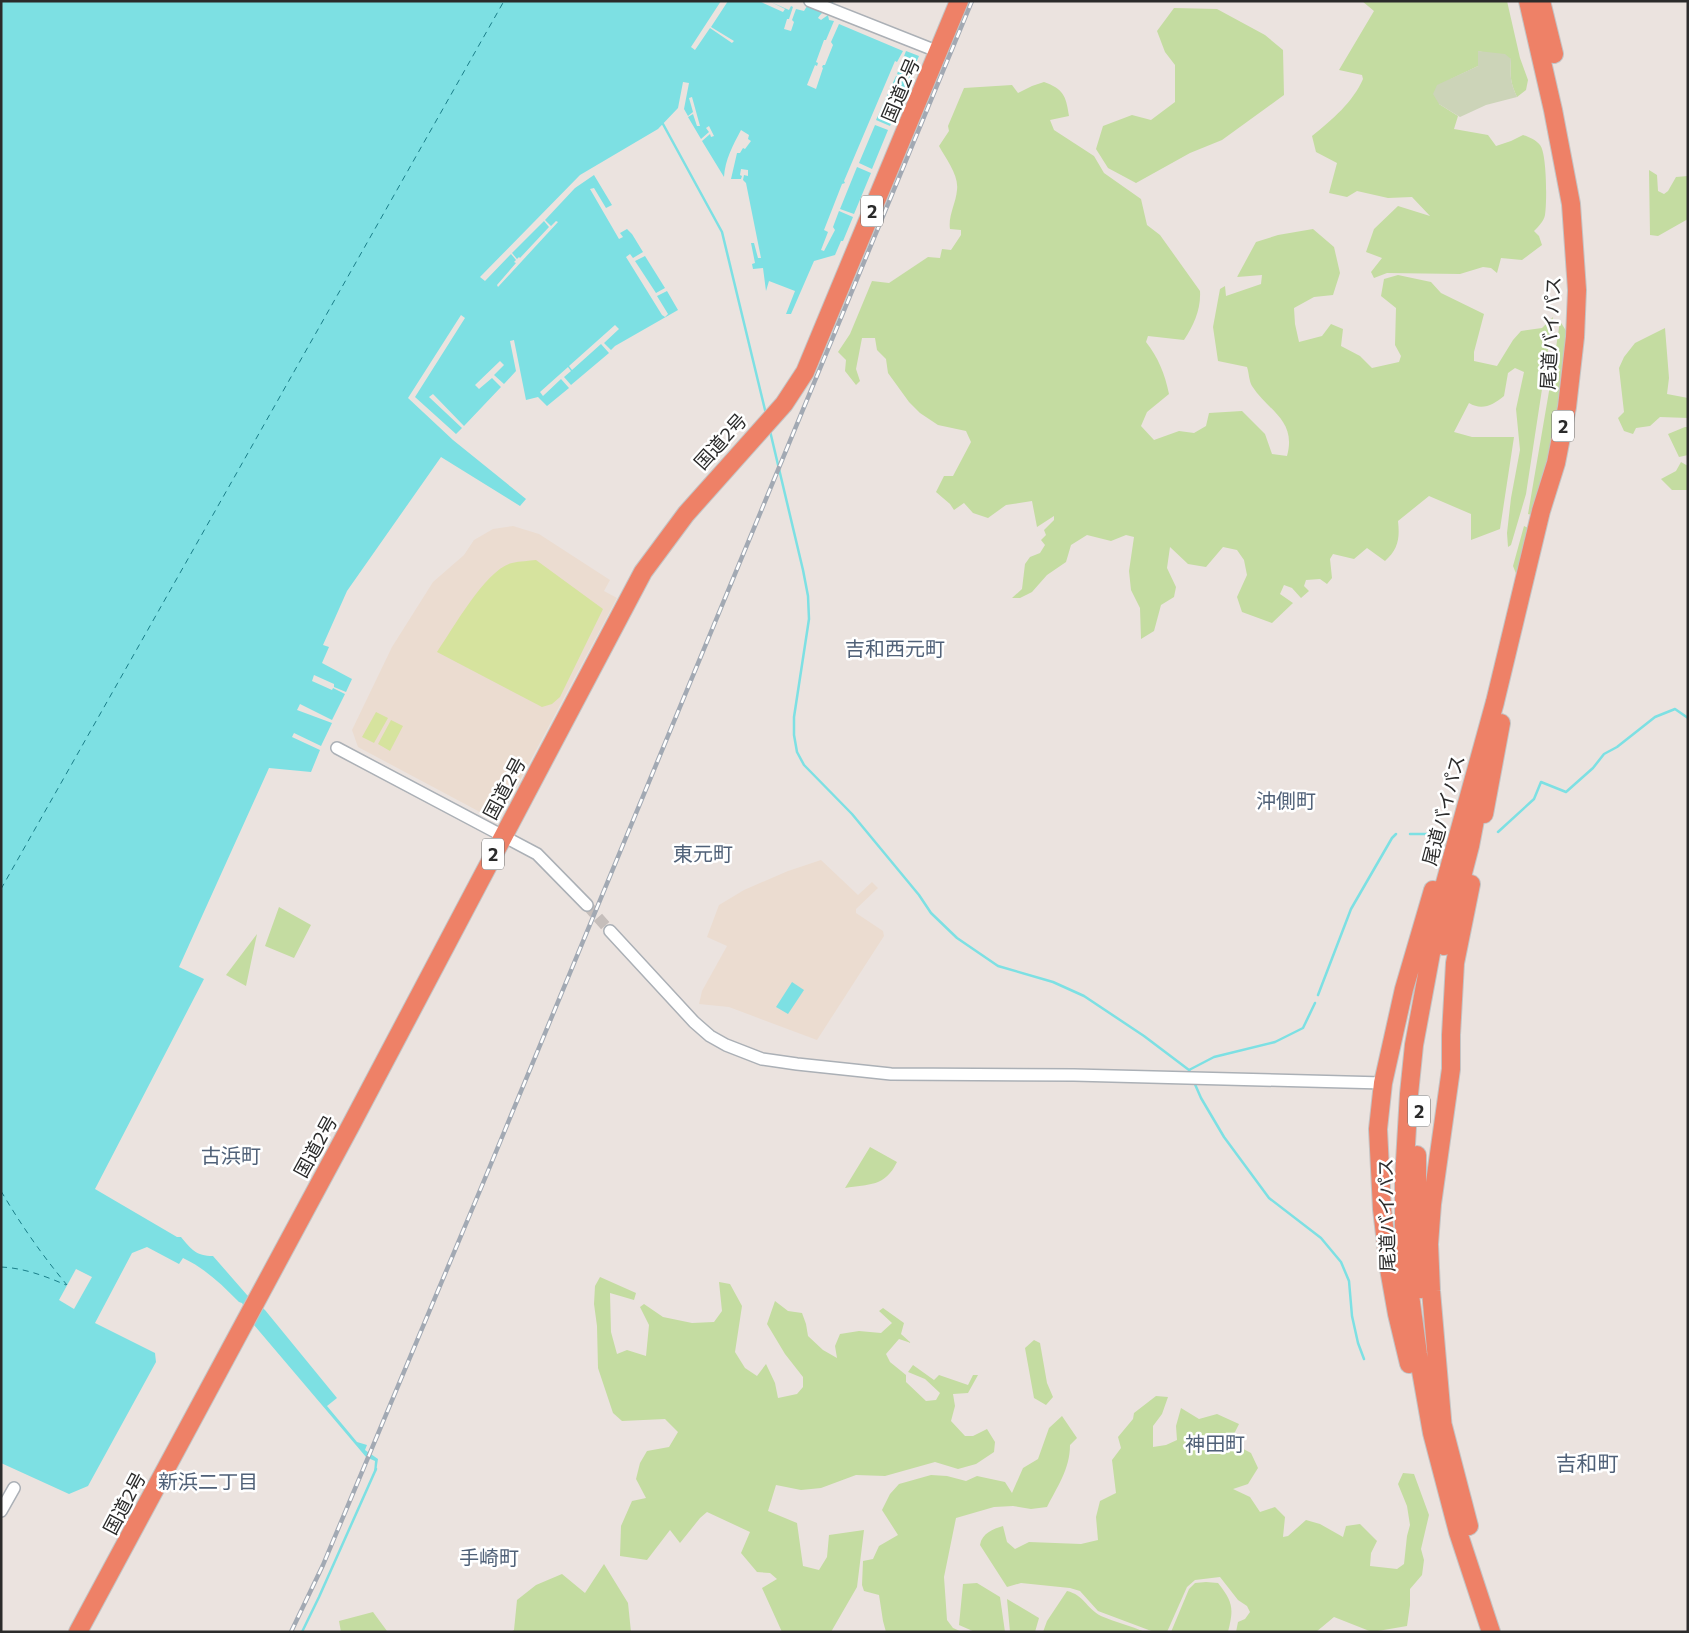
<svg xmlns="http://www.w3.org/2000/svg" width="1689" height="1633" font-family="Commissioner,'Noto Sans JP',sans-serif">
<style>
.education{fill:#ebdcd0}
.green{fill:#c4dca1}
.cemetery{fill:#ccd4b8}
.pitch{fill:#d6e39e}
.water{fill:#7de0e3}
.pier{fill:#ebe3df}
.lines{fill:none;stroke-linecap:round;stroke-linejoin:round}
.stream{stroke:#7de0e3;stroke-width:2.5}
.ferry{stroke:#1a7e89;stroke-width:1;stroke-dasharray:6 5;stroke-linecap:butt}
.minor-tunnel{stroke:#c5bebb;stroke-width:11;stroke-dasharray:11 5.5;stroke-linecap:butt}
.minor-casing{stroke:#abb0b6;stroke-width:14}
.highway-casing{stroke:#c4c4c4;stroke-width:20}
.minor{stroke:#fff;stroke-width:11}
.highway{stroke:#ee8167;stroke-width:18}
.rail-casing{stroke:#a2a9b3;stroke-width:4.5}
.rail{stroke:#fff;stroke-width:2.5;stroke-dasharray:8;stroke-linecap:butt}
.labels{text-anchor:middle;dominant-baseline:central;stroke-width:5;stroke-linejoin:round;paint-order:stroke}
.shield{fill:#fff;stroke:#6b6b6b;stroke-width:1}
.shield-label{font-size:18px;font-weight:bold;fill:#2b2b2b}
.street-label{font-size:19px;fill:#2b2b2b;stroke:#fff}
.neighbourhood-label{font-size:20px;fill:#506178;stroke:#fff}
.quarter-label{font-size:21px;fill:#506178;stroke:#fff}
</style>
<rect width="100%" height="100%" fill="#ebe3df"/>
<!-- education -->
<path class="education" d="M513,526L539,534L610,580L604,591L617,598L500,818L495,820L358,747L352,730L392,647L433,582L464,555L474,540L493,529Z
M821,860L858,895L872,882L878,888L856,909V913L883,931L884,936L817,1040L729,1007L699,1004L702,991L727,946L707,937L719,905L744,890L788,871Z"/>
<!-- green -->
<path class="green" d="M1362,1H1507L1520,58L1528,80L1526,90L1517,97C1510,82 1510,75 1511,59L1478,51V66L1451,79L1439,104L1458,116L1454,129L1488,135L1496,146L1511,141L1523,135C1529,137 1536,140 1540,145C1547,153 1547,203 1545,215C1544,221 1538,227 1534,231L1539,236L1542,245L1522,260L1501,258L1497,273L1491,268L1483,267L1460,274L1387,273L1374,278L1371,272L1382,258L1366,252L1374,229L1398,206L1430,216L1412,197L1388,198L1357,191L1347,197L1329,193L1337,163L1316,152L1312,136C1332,120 1353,102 1363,79L1362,75L1339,70L1374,11Z
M1174,8L1217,9L1265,35L1283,50L1284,95L1222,140L1190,153L1136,183L1108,168L1096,149L1103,126L1132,115L1151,120L1175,102V65L1165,52L1157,31Z
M1044,82C1063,89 1066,95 1069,116L1050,120L1054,130L1094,156L1104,173L1141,199L1147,225L1160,235L1200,291C1201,309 1194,325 1184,340L1148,336L1146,342C1158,357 1165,374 1169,394L1147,412L1141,426L1154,440L1179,431L1194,433L1206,426L1209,413L1242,411L1265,434L1272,454L1287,456C1297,420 1268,411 1252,386C1249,381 1249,373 1247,367L1218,361L1213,327L1220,289L1225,286L1226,296L1261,284L1262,275L1237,277L1256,242L1278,235L1313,229L1334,247L1340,273L1333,295L1314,297L1294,308L1295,324L1299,342L1322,336L1331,324L1343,329L1341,346L1360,356L1372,368L1399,362L1401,356L1395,345L1396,308L1381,296L1384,279L1398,275L1431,282L1441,293L1484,314L1474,352V361L1497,366L1513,340L1521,331L1542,328L1553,317L1526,494L1511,545L1508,547L1507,533L1511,498L1520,450L1516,409L1524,372L1515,368L1508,373L1504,396C1493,405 1482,411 1469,403L1454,432L1472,437H1514L1500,529L1471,540V514L1429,496L1398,521C1400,539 1398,549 1385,561L1367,548L1354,559L1333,554L1330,559L1332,578L1327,584L1320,579L1306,580L1304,586L1309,591L1301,598L1292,588L1284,585L1280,594L1293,603L1272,623L1242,612L1237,597L1247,575L1244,560L1237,550L1223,547L1206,567L1188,564L1170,547L1167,568L1176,587L1174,597L1161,605L1154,631L1141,639L1140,608L1131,590L1129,571L1134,537L1126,535L1111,541L1087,535L1071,545L1066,562L1047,575L1032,592L1020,598H1012L1022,589L1025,564L1030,557L1040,553L1045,545L1041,540L1046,535L1044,530L1054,520V516L1037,527L1032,501L1006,505L988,518L973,513L964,503L954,510L950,504L936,492L944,476H953L971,442L966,431L938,425L920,413L909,402L888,373L886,359L877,350L875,338H862L856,369L860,381L856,385L845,371L846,360L838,352L850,334L872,281L889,283L928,257L940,258L942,249L951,250L961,235V230L950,229C948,216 956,203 957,190C959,175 946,159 939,146L949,131L948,126L964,88L1012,85L1018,93L1032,86Z
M1649,170L1657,175L1658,191L1664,194L1668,191L1676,177L1688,176V219L1658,236L1650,235Z
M1560,321L1568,334L1553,449L1536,516L1528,514L1553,368Z
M1665,328L1669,378L1667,394L1688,398V418L1660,417L1650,426L1636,428L1633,434L1624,431L1618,418L1624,412L1619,368L1624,357L1635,343Z
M1685,427H1688V455L1679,457L1668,434Z
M1681,462L1688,466V490H1672L1661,479L1676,471Z
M1524,526L1530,529L1517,576L1513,566Z
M279,907L311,925L294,958L265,946Z
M257,934L246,986L226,975Z
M870,1147L897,1162C885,1187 869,1184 845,1188Z
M600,1277L636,1293L634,1300L610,1293L611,1332L617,1354L627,1350L646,1356L649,1325L640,1307L644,1304L663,1317L692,1323L714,1322L722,1311L719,1282L730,1284L742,1306L735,1352L745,1368L757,1376L766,1364L775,1383L778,1398L797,1394L803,1387V1377L785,1354L767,1324L775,1301L788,1311L802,1313L806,1324L808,1336L823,1350L837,1358L835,1346L840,1334L859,1331L881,1333L892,1323L879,1311L883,1308L904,1323L901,1334L911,1343L899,1339L886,1354L890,1362L906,1375V1382L926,1401L936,1400L940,1393L925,1379L908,1372L913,1365L934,1380L939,1375L968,1385L973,1375H978L968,1393L953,1394L955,1406L951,1421L965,1436H973L987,1429L995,1442L994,1452L976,1464L958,1469L935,1462L885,1476L856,1475L821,1488L801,1490L776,1485L768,1511L797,1523L803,1566L819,1570L827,1557L829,1535L864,1530L857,1587L831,1632H782L762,1588L777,1579L770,1573L757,1572L741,1553L750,1532L707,1512L700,1518L680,1543L670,1530L647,1560L620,1556L621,1526L632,1501L646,1498L636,1479L640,1463L647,1451L669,1447L678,1432L665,1419L622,1421L613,1413L598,1368L597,1326L594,1304L595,1286Z
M1034,1340L1040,1343L1047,1383L1053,1397L1046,1405L1034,1398L1025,1348Z
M1156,1396L1168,1397L1162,1414L1153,1426V1447L1166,1445L1177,1440L1176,1426L1181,1408L1199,1419L1217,1414L1239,1424L1230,1442L1251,1453L1258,1468L1248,1484L1233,1489L1250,1497L1260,1512L1275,1507L1285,1517L1283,1537L1288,1536L1306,1520L1320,1524L1343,1537L1346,1526L1360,1524L1377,1541L1371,1553L1370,1566L1397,1569L1404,1564L1407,1536L1410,1525L1407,1506L1398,1484L1403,1473L1414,1474L1429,1515L1421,1549L1424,1560L1422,1575L1410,1589V1605L1407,1626L1372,1632L1334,1617L1316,1632H1236L1238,1622L1245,1619L1250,1612L1247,1606L1238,1600L1220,1577L1195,1580L1187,1587L1167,1632H1154L1098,1611L1080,1591L1070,1588L1021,1583L1007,1587L980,1545C982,1533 993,1529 1003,1526L1007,1542L1015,1549L1029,1542L1081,1544L1098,1540L1096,1517L1100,1501L1116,1493L1112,1460L1121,1448L1118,1437L1133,1419L1134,1413Z
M1062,1416L1077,1438L1070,1445C1070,1469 1057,1487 1047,1507L1031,1509L1013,1506L994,1507L956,1518L944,1577L947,1620L953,1628L962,1632H886L883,1621L879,1595L864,1591L862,1585L863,1561L873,1559L879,1546L898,1535L882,1510L890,1494L899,1484L931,1475L947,1476L966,1481L977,1476L1005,1482L1012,1493L1023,1468L1038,1459L1049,1428Z
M604,1564L628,1603L631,1632H511L514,1630L517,1600L536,1585L562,1574L585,1593Z
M1206,1582L1218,1583C1233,1602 1234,1608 1228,1632H1171L1189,1589L1195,1583Z
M977,1583L1000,1597L1005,1632H975L959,1625L963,1584Z
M1067,1591C1084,1595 1086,1608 1101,1616C1115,1622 1131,1626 1145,1632H1043L1047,1621Z
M1007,1599L1039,1618L1035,1632H1010Z
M373,1612L387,1631L433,1632H341L339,1621Z"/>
<!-- cemetery -->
<path class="cemetery" d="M1478,51L1505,54L1511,59C1510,75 1510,82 1517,97L1486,105L1460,117L1439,104L1433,94L1437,85L1478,66Z"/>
<!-- pitch -->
<path class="pitch" d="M536,560L603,609L560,697L552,704L542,707L437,652C453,629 486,569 512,563C520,561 529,561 536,560Z
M376,712L388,718L374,743L362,737Z
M391,720L403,726L390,751L378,744Z"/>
<!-- water -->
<path class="water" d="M1,1H721L691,47L695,50L710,28L732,43L734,41L711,27L728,1H759L783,12L785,9L771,2L789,10L791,6L793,7L789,19H787L784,29L791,31L794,22L792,20L796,9L804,11L810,1H834C830,9 823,10 818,18L821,20L828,15L829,20L834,21L826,40H824L816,62L818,63L817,66L815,65L807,85L816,89L823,68L822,67L823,65H825L833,45L831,42L839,24L903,51L897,62L895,61L844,181L845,183L842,184L824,230L828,232L821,250L824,251L835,230L833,227L839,211L853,217L843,241H841L835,255L814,261L791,314H786L795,291L769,281L766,291L763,268L753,269L752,264L755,263L751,243H754L758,258H761L746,183L743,180L744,175L748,176V170L741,169L740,175L742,176L741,179H731L737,153H740L743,148L745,149L751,141L748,139L749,135L741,130C733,145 725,160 724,177L702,141L710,134L711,137L714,136L709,126L706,128L709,132L701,139L688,117L693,114L697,126H700L692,97L689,98L693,112L688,116L684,109L689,83L683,82L678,108L658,129L580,175L480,277L485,281L511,254L516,260L514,262L516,263L497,285L498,287L558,222L556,221L551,226L545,220L575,188L594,175L612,205L606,208L594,188L590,189L619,239L623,237L620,233L627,229L632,234L643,252L633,258L630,254L626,257L662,315L665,317L668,314L657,296L667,291L678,310L615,346L611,350L604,343L619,329L615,325L569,366L572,370L601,344L609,353L571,385L564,377L571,371L568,367L540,392L543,396L561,379L569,388L547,406L538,397L526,400L514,340L510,341L516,371L504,384L494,375L504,365L500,361L475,385L479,389L492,378L501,387L464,426L433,394L429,397L462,428L456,434L415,397L465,318L461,315L408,398L453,440L526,499L520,506L441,457L347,591L323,645L329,647L322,663L352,679L346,692L334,687V684L314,675L312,681L332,690L333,688L345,694L332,720L300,704L297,710L332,723L321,746L294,733L292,737L320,750L311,772L269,768L179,967L204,979L95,1189L177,1237H181C191,1249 196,1256 213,1256L247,1295L265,1310L337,1398L327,1406L357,1442L367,1445L365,1450L378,1459L376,1472H374L375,1461L366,1457L344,1431L254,1325L242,1303L239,1302C221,1284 206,1269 183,1258L179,1264L147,1247L132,1253L95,1323L155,1353L156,1362L88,1486L69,1494L1,1463Z
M906,51L919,56L909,79L897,74Z
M896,76L908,82L890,126L876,120Z
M875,125L888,130L872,169L859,163Z
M857,167L871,173L854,214L840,209Z
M544,221L549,227L520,258L519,257L517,259L512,253Z
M645,256L665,288L656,293L635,261Z
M792,982L804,990L788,1014L776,1007Z"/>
<!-- pier -->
<path class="pier" d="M76,1269L92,1277L74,1309L59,1300Z"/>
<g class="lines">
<!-- stream -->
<path class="stream" d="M663,124L722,232L766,414
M770,431L803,570L808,596L809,619L794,717V735L797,752L804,765L852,814L919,895L931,913L957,938L998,966L1053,982L1084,996L1144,1036L1189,1070L1191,1075
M1498,832L1534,799L1541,782L1566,792L1593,768L1604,754L1617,747L1655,717L1675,709L1688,718
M1410,834H1431
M1318,995L1351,909L1392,838L1396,834
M1189,1070L1214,1057L1275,1042L1303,1028L1315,1003
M1194,1082L1201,1098L1224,1137L1269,1198L1321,1238L1341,1262L1349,1281L1352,1316L1358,1343L1364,1359
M302,1632L319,1597L376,1469"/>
<!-- ferry -->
<path class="ferry" d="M1,889L504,1
M1,1191C21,1225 42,1255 67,1285
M1,1267C24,1268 45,1276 66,1285"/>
<!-- minor-tunnel -->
<path class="minor-tunnel" d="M587,905L610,931"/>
<!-- minor casing -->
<g class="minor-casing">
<path id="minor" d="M810,1L939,52
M337,748L537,854L587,905
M610,931L694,1022L710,1036L726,1045L762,1059L797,1064L891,1074L1074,1075L1383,1083
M1,1511L14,1488"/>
</g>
<!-- highway casing -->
<g class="highway-casing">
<path id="highway" d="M1541,1L1554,54
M1484,814L1501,723
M1444,946L1470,846L1479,799
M1417,1155V1226L1421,1289
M1409,1364L1397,1314L1389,1269L1382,1209L1378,1129L1383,1083L1404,989L1433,890
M1443,1426L1469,1526
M1443,1430L1431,1291L1429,1244L1432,1204L1451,1069V1035L1455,963L1471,884
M78,1632L351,1125L643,572L686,514L784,404L805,372L959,1
M1491,1632L1458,1532L1432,1433L1418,1354L1407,1273L1404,1225V1178L1409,1094L1414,1045L1442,894L1495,702L1541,511L1556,463L1567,407L1575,337L1577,290L1571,204L1553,110L1528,1"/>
</g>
<!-- minor -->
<use href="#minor" class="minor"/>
<!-- highway -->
<use href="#highway" class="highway"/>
<!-- rail casing -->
<g class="rail-casing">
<path id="rail" d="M291,1632L323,1565L481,1188L972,1"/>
</g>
<!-- rail -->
<use href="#rail" class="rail"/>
</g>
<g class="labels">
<!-- shield labels -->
<g class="shield">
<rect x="861" y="195.5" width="22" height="31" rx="4"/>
<rect x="1552" y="410.5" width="22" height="31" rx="4"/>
<rect x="482" y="838.5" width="22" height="31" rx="4"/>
<rect x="1408" y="1095.5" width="22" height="31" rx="4"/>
</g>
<g class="shield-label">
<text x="872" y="211">2</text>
<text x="1563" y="426">2</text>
<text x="493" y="854">2</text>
<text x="1419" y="1111">2</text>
</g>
<!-- street labels -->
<g class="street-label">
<text transform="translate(900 90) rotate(-67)">国道2号</text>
<text transform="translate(1550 333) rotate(-87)">尾道バイパス</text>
<text transform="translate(720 441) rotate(-48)">国道2号</text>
<text transform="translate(504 788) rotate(-62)">国道2号</text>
<text transform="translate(1443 810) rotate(-75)">尾道バイパス</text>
<text transform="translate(315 1146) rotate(-61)">国道2号</text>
<text transform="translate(1386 1215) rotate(-91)">尾道バイパス</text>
<text transform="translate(124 1503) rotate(-62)">国道2号</text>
</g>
<!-- neighbourhood labels -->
<g class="neighbourhood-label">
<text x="895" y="648">吉和西元町</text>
<text x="1286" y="800">沖側町</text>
<text x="703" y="853">東元町</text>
<text x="231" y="1155">古浜町</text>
<text x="1215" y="1443">神田町</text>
<text x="208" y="1481">新浜二丁目</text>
<text x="489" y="1557">手崎町</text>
</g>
<!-- quarter labels -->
<g class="quarter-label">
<text x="1587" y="1462">吉和町</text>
</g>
</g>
<!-- border -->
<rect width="1689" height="1633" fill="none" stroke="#2b2b2b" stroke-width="5"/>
</svg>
